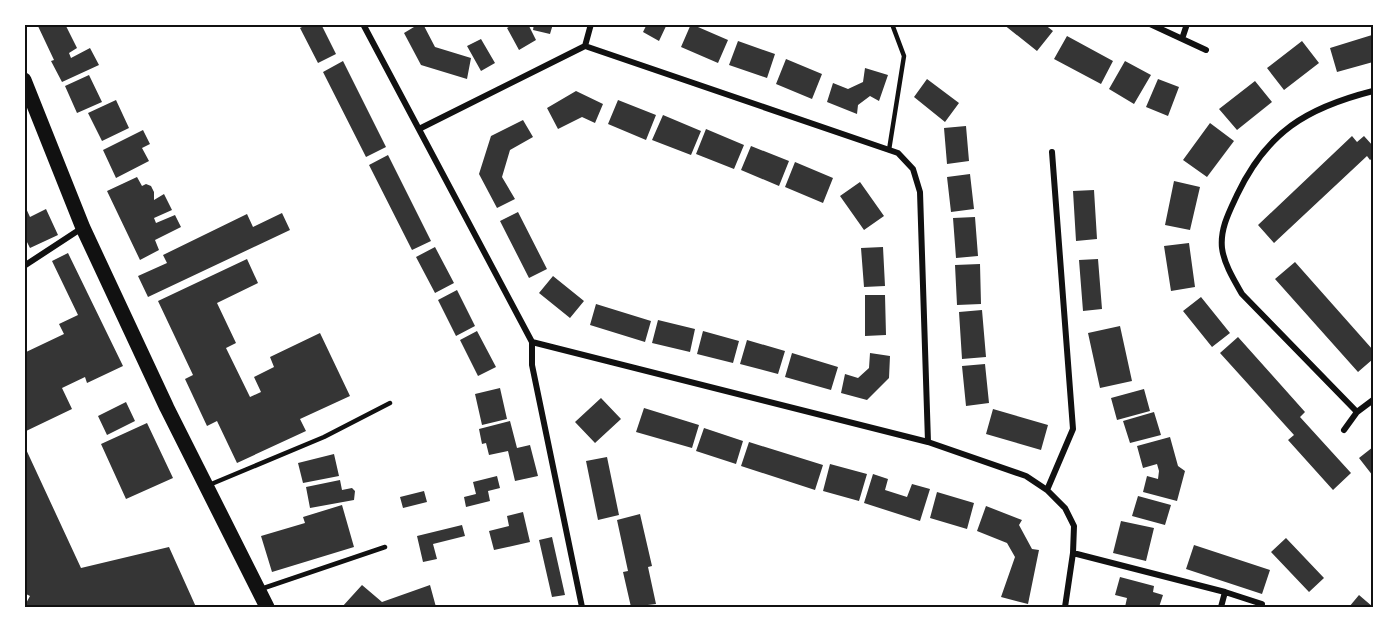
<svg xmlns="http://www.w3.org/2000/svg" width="1397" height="631" font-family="Signika,sans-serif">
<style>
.building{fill:#353535}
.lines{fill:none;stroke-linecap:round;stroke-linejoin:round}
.service{stroke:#111;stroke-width:4.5}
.minor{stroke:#111;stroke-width:6}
.primary{stroke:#111;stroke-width:15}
.neatline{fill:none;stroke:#111;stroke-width:2}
</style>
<rect width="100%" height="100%" fill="#fff"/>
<!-- building -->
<path class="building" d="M37,24H65L77,48L69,53L71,58L90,48L99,65L62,82L51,61L54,60Z
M308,24H321L336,54L318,63L300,28Z
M419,24H423L435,47L471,58L467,79L421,65L404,33Z
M514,24H528L536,40L519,50L507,28Z
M534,24H553L550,34L533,30Z
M647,24H667L659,41L643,32Z
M691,24L728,40L718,63L681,47Z
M1003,24H1044L1053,31L1037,51Z
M1372,35L1373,62L1337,72L1330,48Z
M1067,36L1113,61L1101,84L1054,59Z
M481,39L495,63L481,71L467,46Z
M738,41L775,54L767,78L729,65Z
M1302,41L1319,63L1284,90L1267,68Z
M786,59L822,74L812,99L776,84Z
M343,61L386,147L366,157L323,72Z
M1125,61L1151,75L1134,104L1109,89Z
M865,68L888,75L879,101L870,96L858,105L857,114L827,102L833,83L848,89L863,82Z
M89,75L102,102L77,113L65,86Z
M927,79L959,103L945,122L914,97Z
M1158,79L1179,87L1168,116L1146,107Z
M1255,81L1272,102L1237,130L1219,109Z
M576,91L603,104L595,123L582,117L558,129L547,108Z
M116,100L129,128L102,141L88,113Z
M618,100L656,115L646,140L608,124Z
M663,115L701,131L691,155L652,140Z
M523,120L533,137L510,150L502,177L515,199L497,208L479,174L491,136Z
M1210,123L1234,141L1207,177L1183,160Z
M966,126L969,161L947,164L944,128Z
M706,129L744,145L734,169L696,154Z
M143,130L150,144L142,148L149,161L116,178L103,150Z
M1352,136L1357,142L1364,136L1373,146V158L1370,160L1367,156L1274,243L1258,225Z
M751,146L789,161L779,186L741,170Z
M388,155L431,241L412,250L369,165Z
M795,162L833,178L823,203L785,187Z
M970,174L974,209L951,212L947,177Z
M137,177L142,186L146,184L151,186L154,192V200L164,194L172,210L154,218L156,223L175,215L181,227L155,240L159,250L140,260L107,191Z
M1174,181L1200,187L1190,230L1165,225Z
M860,182L884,216L864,230L840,196Z
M1094,190L1097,239L1076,241L1073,191Z
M24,204L30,217L46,209L58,235L30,248L24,236Z
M518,212L547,269L529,278L500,221Z
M282,213L290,230L148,297L138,276L167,263L163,255L247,214L253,227Z
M975,217L978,256L956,258L953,218Z
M1189,243L1195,287L1171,291L1164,246Z
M435,247L454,283L435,293L416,257Z
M883,247L885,286L864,287L861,248Z
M68,253L123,366L87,383L85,377L62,388L72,409L24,432V353L64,334L59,324L78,315L52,261Z
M247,259L258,283L217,303L236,343L226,348L250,397L261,392L254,377L274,367L270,357L320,333L350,396L300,419L306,431L237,463L217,421L207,426L185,379L193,375L158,301Z
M1098,259L1102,309L1083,311L1079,260Z
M1295,262L1373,350V359L1358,372L1275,279Z
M980,264L981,304L957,305L955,265Z
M553,276L584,301L570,318L539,293Z
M457,290L475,326L456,336L438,300Z
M865,295H885L886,335L865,336Z
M1201,297L1230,333L1212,347L1183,311Z
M596,304L651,321L645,342L590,325Z
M982,310L986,357L962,359L959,312Z
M658,320L695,329L690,352L652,343Z
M1120,326L1132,381L1100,388L1088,333Z
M477,331L496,367L478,376L460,340Z
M703,331L739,341L733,363L697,354Z
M1238,337L1305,412L1300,417L1351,473L1333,490L1288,440L1294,435L1220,353Z
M747,340L785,351L778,374L740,364Z
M792,353L838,367L831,390L785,377Z
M870,353L890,356L889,378L867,400L841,393L845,374L858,378L869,368Z
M985,364L989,403L966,406L962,366Z
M500,388L507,419L482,425L475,394Z
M1144,389L1150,411L1117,420L1111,398Z
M601,398L621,419L595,443L575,422Z
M126,402L135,421L107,435L98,416Z
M644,408L699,425L692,448L636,432Z
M993,409L1048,425L1041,450L986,434Z
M1154,412L1161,435L1130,443L1123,421Z
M510,421L517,448L530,445L538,476L515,481L508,451L489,455L486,443L482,444L479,429Z
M147,423L173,478L126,499L101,444Z
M704,428L743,441L736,464L696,451Z
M1170,437L1178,466L1185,471L1177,501L1143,492L1147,476L1158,479L1159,471L1157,464L1143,468L1137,446Z
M749,442L823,465L815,490L741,466Z
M24,445L81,568L169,547L196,607H24L30,596L24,593Z
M1373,447V476L1359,458Z
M334,454L339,476L303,483L298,463Z
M607,457L619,515L598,520L586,461Z
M830,464L867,474L859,501L823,491Z
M873,474L888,479L885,490L907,497L912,484L930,489L920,521L864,503Z
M497,476L500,488L488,491L490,501L466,507L464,497L476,494L473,482Z
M340,480L342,490L352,488L355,491L354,500L310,508L306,487Z
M424,491L427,502L403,508L400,497Z
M937,492L974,503L967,529L930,518Z
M1138,496L1171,505L1165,525L1132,516Z
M342,505L354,547L272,572L261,536L305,523L303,517Z
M986,506L1022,520L1019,525L1032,549L1039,550L1028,604L1001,597L1015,557L1007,543L977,531Z
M523,512L530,542L494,550L489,531L509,526L507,516Z
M640,514L652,566L648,567L656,604L631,607L623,572L628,571L617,520Z
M1121,521L1154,528L1146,561L1113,553Z
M462,525L465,536L433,544L437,559L423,562L417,536Z
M552,537L565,595L552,597L539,540Z
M1286,538L1324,578L1309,592L1271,552Z
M1194,545L1270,570L1262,594L1186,569Z
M1120,577L1154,586L1153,592L1163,595L1159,607H1125L1127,598L1115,595Z
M362,585L382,602L430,585L436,607H342Z
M1359,595L1373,607H1349Z"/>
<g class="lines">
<!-- service -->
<path class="service" d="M889,150L904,56L892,24
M209,485L324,437L390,403
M261,589L385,547"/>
<!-- minor -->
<path class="minor" d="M363,24L532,342L928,442L1026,476L1047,490L1065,508L1074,526L1073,553L1065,607
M1150,24L1206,50
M1182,39L1187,24
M585,46L898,153L913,169L920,192L928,442
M585,46L591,24
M419,129L585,46
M24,266L82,228
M532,342V365L582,607
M1357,412L1242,294C1234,280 1224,264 1222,248C1220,229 1229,212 1237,195C1267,132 1306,108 1373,91
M1344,430L1357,412L1373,400
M1047,490L1073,429L1052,152
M1073,553L1225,592L1262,604
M1221,607L1225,592"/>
<!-- primary -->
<path class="primary" d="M24,80L83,228L167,408L267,607"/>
</g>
<!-- border -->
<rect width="1397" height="631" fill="none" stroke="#ffffff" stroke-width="51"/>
<rect x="26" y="26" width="1346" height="580" class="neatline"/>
</svg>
